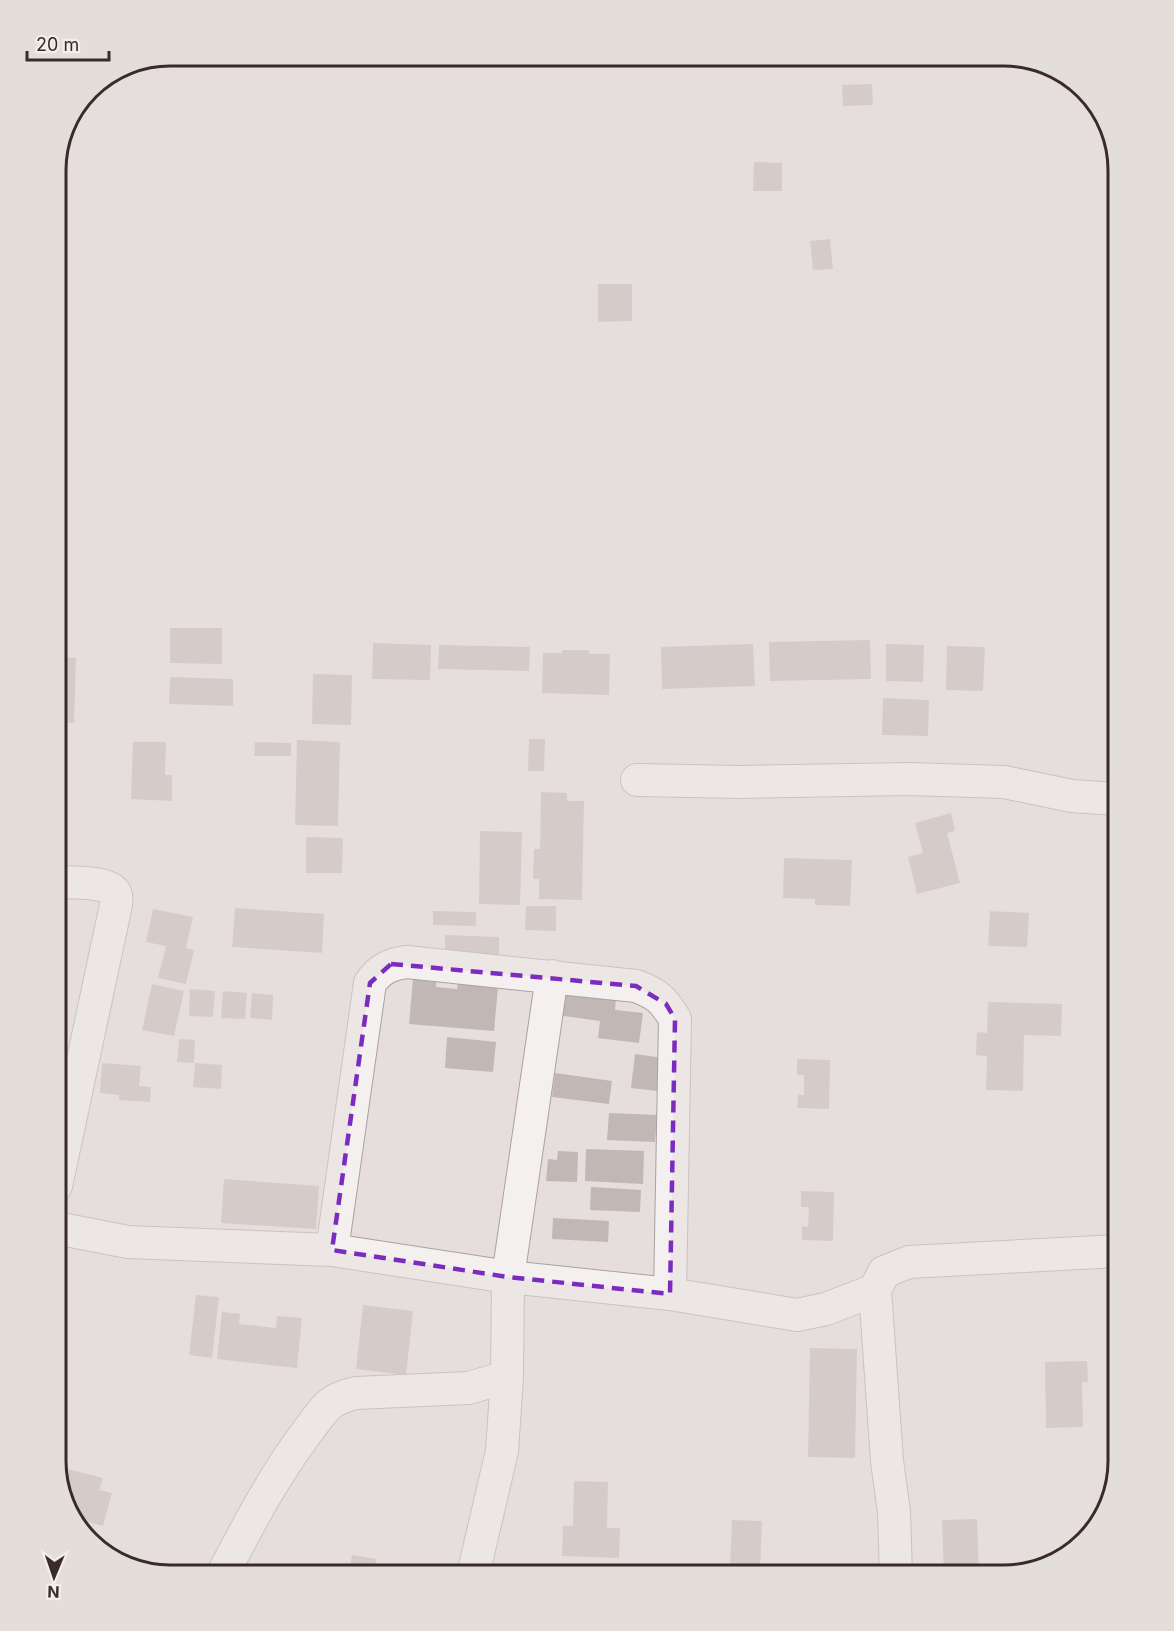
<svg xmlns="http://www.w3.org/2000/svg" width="1174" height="1631" font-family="Inter,sans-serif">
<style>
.building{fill:#c1b7b4}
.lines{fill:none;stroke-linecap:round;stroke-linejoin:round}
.minor-casing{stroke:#aba19f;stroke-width:34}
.minor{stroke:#f3f0ef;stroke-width:32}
.marked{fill:none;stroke:#7b2cbf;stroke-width:4.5;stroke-dasharray:12 8;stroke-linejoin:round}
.rim{fill:none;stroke:#392c28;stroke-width:3}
</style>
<rect width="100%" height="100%" fill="#e5dedc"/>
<!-- building -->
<path class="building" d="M872,84L873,105L843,106L842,85Z
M754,162L782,163V191H753Z
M830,239L833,269L813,270L810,241Z
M598,284H632V321L598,322Z
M170,628H222V664L170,663Z
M870,640L871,679L770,681L769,642Z
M373,643L431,645L430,680L372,679Z
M753,644L755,686L662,689L661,647Z
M886,644L924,645L923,682L886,681Z
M439,645L530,647L529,671L438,669Z
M947,646L985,647L983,691L946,690Z
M562,650H589V654H610L609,695L542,693L543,653H562Z
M56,657L76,658L74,723L56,722Z
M313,674L352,675L351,725L312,724Z
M170,677L233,679V706L169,704Z
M883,698L929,700L928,736L882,735Z
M529,739H545L544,771H528Z
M297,740L340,742L338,826L295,825Z
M133,742H166L165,775H172V801L131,799Z
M255,742L291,743V756H254Z
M541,792L567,793V801H584L582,900L539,899V879H533L534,849H540Z
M951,813L955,831L947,833L960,883L917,894L908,857L923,853L915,823Z
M480,831L522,832L520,905L479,904Z
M306,837L343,838L342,873H306Z
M784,858L852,860L850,906L815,905V899L783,898Z
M526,906H556V931L525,930Z
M235,908L324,914L322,953L232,947Z
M153,909L193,917L186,948L194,950L186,984L158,978L166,946L146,942Z
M433,911L476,912V926L433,925Z
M990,911L1029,913L1027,947L988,946Z
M445,935L499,937V962L445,960Z
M413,979L436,982V987L457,989L458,983L498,987L494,1031L409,1024Z
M152,984L184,991L174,1036L142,1030Z
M190,989L215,991L213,1017L189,1016Z
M561,990L616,997L615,1010L643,1013L639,1043L598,1038L600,1021L557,1015Z
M223,991L247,993L245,1019L221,1018Z
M252,993L273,995L272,1020L250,1018Z
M988,1002L1062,1004L1061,1036L1024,1035L1023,1091L986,1090L987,1056L976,1055L977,1032L987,1033Z
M447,1037L496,1042L493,1072L445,1068Z
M179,1039L195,1040L194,1063L177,1062Z
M635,1054L671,1059L667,1092L631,1088Z
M797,1059L830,1060L829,1109L797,1108L798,1095H804V1075H797Z
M102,1063L141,1066L139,1086L151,1087L150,1102L119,1100V1095L100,1093Z
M195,1063L222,1065L221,1089L193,1087Z
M555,1073L612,1081L609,1104L552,1097Z
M609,1113L657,1115L655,1142L607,1140Z
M586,1149L644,1151L643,1184L585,1181Z
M558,1151L578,1152L577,1182L546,1181L548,1159L557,1160Z
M224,1179L319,1186L316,1229L221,1223Z
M591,1187L641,1190L640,1212L590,1210Z
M801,1191L834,1192L833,1241L802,1240V1226L808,1227L809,1207H801Z
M553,1218L609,1221L608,1242L552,1239Z
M196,1295L219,1297L212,1358L189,1355Z
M363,1305L413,1311L406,1375L356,1369Z
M222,1312L240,1314L239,1324L276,1328L277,1316L302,1318L297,1368L217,1359Z
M810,1348L857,1349L855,1458L808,1457Z
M1087,1361L1088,1382H1082L1083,1427L1046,1428L1045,1362Z
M64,1468L103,1478L99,1490L112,1493L103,1526L71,1517L61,1480Z
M574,1481L608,1482L607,1528H620L619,1558L562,1556L563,1526H573Z
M977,1519L979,1573L944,1574L942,1520Z
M732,1520L762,1521L760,1569L730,1568Z
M352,1555L376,1559L374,1575H349Z"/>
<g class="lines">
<!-- minor casing -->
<g class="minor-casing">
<path id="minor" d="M637,780L740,782L910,779L1004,782L1072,796L1118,799
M56,1186L116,905C116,902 117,898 116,895C112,880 69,883 56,882
M56,1228L128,1242L332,1250L508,1277L670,1294L797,1315L826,1309L875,1290L884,1272L909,1262L1118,1251
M332,1250L370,983C380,969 390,964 407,962L636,986C657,994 663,999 675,1019L670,1294
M875,1290L887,1461L894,1512L896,1575
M222,1575C248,1526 273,1477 307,1432C315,1422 323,1408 334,1401C341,1397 348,1395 356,1393L468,1388L507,1377
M473,1575L502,1451L507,1377L508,1277L552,976"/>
</g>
<!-- minor -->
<use href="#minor" class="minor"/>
</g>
<!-- marked area -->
<path d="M0 0H1174V1631H0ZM391,964L636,986L666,1004L675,1019L670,1294L508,1277L332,1250L370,983Z" fill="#e5dedc" fill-opacity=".55" fill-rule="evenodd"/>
<path class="marked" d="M391,964L636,986L666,1004L675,1019L670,1294L508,1277L332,1250L370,983Z"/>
<!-- crop -->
<path d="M0 0H1174V1631H0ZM170 66H1004A104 104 0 0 1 1108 170V1461A104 104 0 0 1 1004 1565H170A104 104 0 0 1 66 1461V170A104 104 0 0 1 170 66Z" fill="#e4dedb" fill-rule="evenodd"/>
<path class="rim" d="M170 66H1004A104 104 0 0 1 1108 170V1461A104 104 0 0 1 1004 1565H170A104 104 0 0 1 66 1461V170A104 104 0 0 1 170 66Z"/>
<!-- north arrow -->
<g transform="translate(54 1577) rotate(182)" stroke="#f3edeb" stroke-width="4.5" paint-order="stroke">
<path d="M0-4.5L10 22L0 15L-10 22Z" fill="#392c28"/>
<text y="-9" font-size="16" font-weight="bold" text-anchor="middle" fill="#392c28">N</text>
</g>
<!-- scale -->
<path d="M27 51v9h82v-9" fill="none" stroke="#392c28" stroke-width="3"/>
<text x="36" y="51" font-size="18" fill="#392c28" stroke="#f3edeb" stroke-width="4.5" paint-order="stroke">20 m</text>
</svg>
